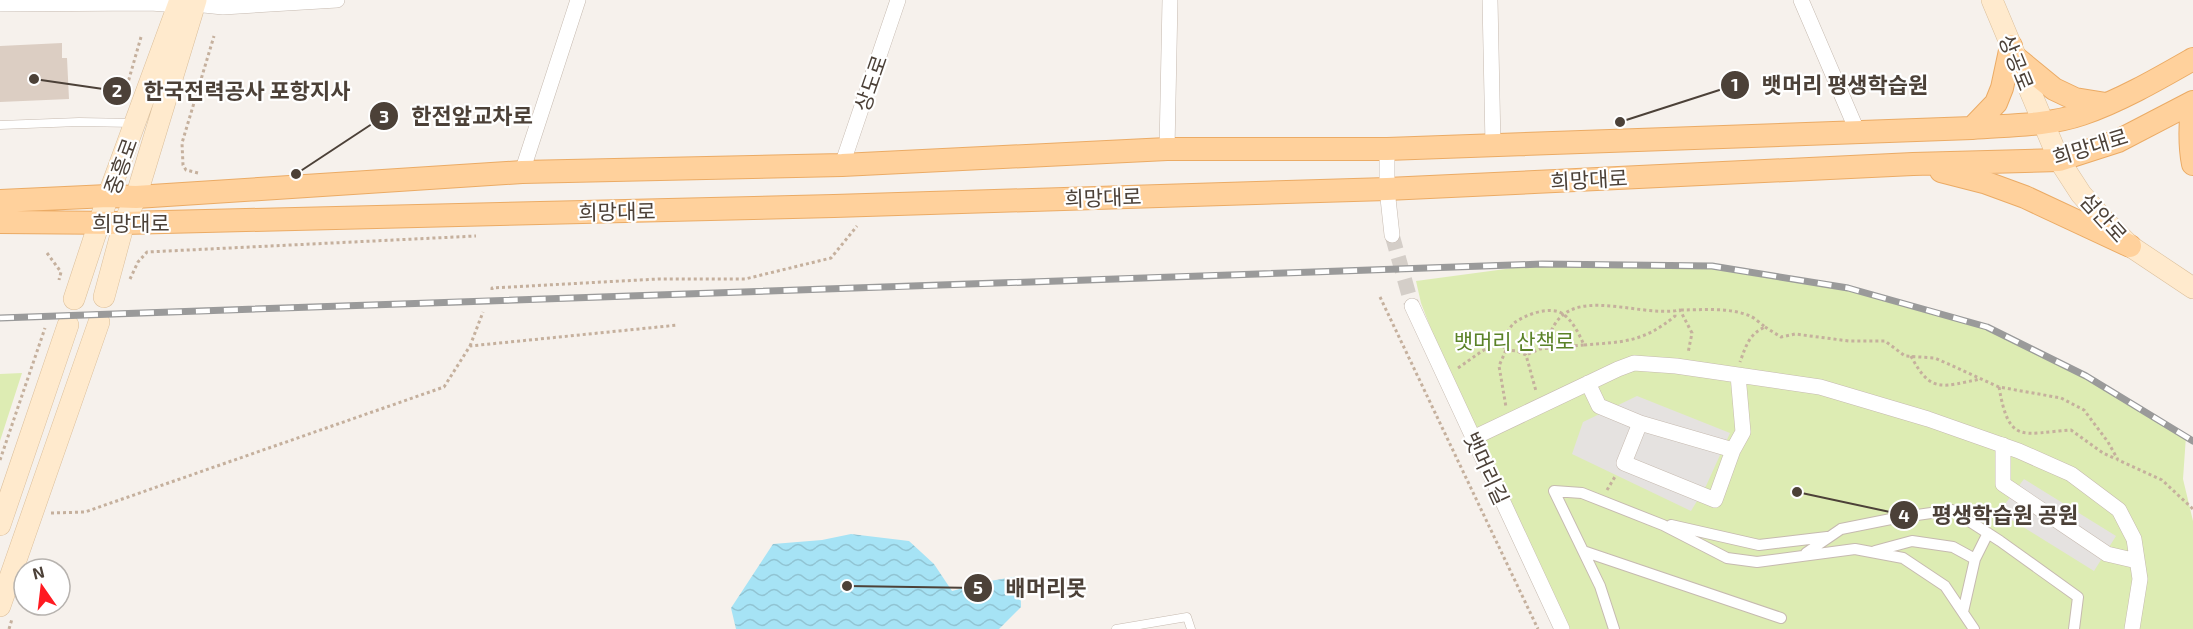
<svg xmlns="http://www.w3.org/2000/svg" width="2193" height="629" font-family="'Exo 2','Noto Sans KR',sans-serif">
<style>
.green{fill:#ddecb3}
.parking{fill:#e5e2e0}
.water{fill:url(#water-waves)}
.building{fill:#dccec3}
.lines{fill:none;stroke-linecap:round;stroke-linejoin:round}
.minor-tunnel{stroke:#d4cec8;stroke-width:15;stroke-dasharray:15 8;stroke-linecap:butt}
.service-casing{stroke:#c6bab0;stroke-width:9}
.pedestrian-casing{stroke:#c6bab0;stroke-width:12}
.minor-casing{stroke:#c6bab0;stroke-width:16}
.secondary-casing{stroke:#dbbf9b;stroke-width:22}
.primary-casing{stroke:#ebab65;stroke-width:24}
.path{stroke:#c5b09d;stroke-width:3;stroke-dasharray:3 3;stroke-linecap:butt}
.service{stroke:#fff;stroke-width:8}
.pedestrian{stroke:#fff;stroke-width:10}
.minor{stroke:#fff;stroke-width:15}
.secondary{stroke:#ffeacd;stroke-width:21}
.primary{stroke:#ffd19c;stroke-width:22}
.rail-casing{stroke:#9a9a9a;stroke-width:7}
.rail{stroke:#fff;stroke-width:4.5;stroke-dasharray:14;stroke-linecap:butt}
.labels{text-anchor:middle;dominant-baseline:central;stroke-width:4.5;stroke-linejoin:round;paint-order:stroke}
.street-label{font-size:21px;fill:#4c4138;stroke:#fff}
.park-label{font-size:21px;fill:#5a8227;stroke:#fff}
.leader{fill:none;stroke:#4c4138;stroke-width:2}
.callout-dot{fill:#4c4138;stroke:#fff;stroke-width:2}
.mark-label{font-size:18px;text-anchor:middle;font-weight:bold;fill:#fff}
.callout-label{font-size:22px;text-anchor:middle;font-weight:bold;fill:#4c4138;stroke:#fff;stroke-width:4.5;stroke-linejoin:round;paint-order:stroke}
</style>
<defs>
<pattern id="water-waves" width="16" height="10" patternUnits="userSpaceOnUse" patternTransform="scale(1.5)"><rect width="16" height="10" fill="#a6e3f5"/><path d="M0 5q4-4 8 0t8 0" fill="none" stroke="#91c4d3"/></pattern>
</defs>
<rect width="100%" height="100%" fill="#f6f1ec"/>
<!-- green -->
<path class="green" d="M1542,264L1712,266L1848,288L1987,327L2086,376L2186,436L2183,479L2193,521V629H1562L1473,438L1421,303L1416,281Z
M22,373L0,441V374Z"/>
<!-- parking -->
<path class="parking" d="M1637,396L1730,433L1706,486L1691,511L1572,454L1583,422Z
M2024,479L2116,536L2094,571L1999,512Z"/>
<!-- water -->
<path class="water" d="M851,534L909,541L934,564L952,591L990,581L1020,576L1021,607L999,629H736L731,608L773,544L822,540Z"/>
<!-- building -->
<path class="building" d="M62,43V58H67L69,99L0,102V46Z"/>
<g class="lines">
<!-- minor-tunnel -->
<path class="minor-tunnel" d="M1392,235L1412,306"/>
<!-- service casing -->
<g class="service-casing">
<path id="service" d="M0,125L79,122L134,123
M1116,629L1187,617L1191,629"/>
</g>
<!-- pedestrian casing -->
<g class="pedestrian-casing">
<path id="pedestrian" d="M1671,525L1759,545L1827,537
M1583,551L1781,618
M1875,551L1912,541L1953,547L1975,559L1963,612
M1806,553L1841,529L1896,518L1952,510L2000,541L2078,597L2074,629
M1975,559L1988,533
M1614,629L1600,586L1554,491L1582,493L1663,525L1727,558L1757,562L1855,549L1903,558L1945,586L1974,629"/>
</g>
<!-- minor casing -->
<g class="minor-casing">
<path id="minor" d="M1490,0L1493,145
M1801,0L1858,133
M0,4L150,3L179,5
M194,4L223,7L337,0
M1167,149L1170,0
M1387,149V189L1392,235
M842,165L898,0
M522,172L578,0
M1412,306L1562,629
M1588,383L1599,406L1640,423L1624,463L1715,500L1733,450L1743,432L1738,375
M1640,423L1733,450
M1473,438L1618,369L1634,363L1676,366L1820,387L1928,419L2019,451L2071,474L2119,510L2134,539L2140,579L2132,629
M2003,445V484L2107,554L2137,561"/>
</g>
<!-- secondary casing -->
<g class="secondary-casing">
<path id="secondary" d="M1992,0L2059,160L2081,194L2103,219L2130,246L2193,288
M104,297L124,223L136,197L196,0
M74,299L108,196L180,0
M0,525L68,325
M0,606L99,322"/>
</g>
<!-- primary casing -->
<g class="primary-casing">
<path id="primary" d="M2015,57L2054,89L2075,99L2106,104
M2192,103C2190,124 2189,144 2193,164
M1972,128L1996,103L2002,88L2011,46
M1941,171L1984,182L2025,197L2130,246
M0,201L108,196L136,197L522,172L842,165L1167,149H1387L1972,128C2008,125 2047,126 2082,114C2120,101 2158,79 2193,59
M0,222L124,223L834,206L1387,189L1913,164L2059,160L2118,141L2193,102"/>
</g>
<!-- path -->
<path class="path" d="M127,86L141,37
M198,173L186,170L183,165L182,143L214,36
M47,253L61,272L59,280
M130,279L138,262L147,252L476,236
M492,290V288L658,279H745L831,258L857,226
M1380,297L1538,629
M1681,310C1702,310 1729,307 1750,316C1755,318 1761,324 1765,327C1749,334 1746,346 1740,362
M1765,327L1781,337L1795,334L1849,341H1885L1905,356L1935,358L1999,387L2061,398L2084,410L2108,442L2118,460L2162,480L2193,509
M1500,342C1505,337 1509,328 1514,323C1525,315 1550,305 1563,314C1573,321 1579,334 1584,345L1540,349L1526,355
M1584,345C1623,342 1644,342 1675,316V311
M470,346L483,312
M1547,348C1557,276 1634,319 1680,310L1692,333L1688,353
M1506,350L1517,351L1526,355L1536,391
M1911,356C1931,395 1943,386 1981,379
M1458,368C1473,358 1484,348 1500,342L1506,350L1499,366L1506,407
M1999,387C2009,446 2023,433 2071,430L2103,453L2116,459
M0,460L45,328
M1607,490L1616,475
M51,513L85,512L444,387L470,346L678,325
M9,629L12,619"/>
<!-- service -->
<use href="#service" class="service"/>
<!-- pedestrian -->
<use href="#pedestrian" class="pedestrian"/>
<!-- minor -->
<use href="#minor" class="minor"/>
<!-- secondary -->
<use href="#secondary" class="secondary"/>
<!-- primary -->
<use href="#primary" class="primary"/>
<!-- rail casing -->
<g class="rail-casing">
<path id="rail" d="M0,318L1542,264L1712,266L1848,288L1987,327L2086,376L2193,441"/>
</g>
<!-- rail -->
<use href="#rail" class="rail"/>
</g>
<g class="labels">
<!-- street labels -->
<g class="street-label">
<text transform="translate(2017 62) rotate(68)">상공로</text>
<text transform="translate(870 83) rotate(-71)">상도로</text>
<text transform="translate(2090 146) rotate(-17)">희망대로</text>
<text transform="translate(120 166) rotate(-70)">중흥로</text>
<text transform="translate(1589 179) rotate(-3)">희망대로</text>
<text transform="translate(1103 197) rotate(-2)">희망대로</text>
<text transform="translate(617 211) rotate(-1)">희망대로</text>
<text transform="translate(2104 217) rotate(48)">섬안로</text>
<text x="131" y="222">희망대로</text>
<text transform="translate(1487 468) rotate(65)">뱃머리길</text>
</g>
<!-- park labels -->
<g class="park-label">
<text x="1514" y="340">뱃머리 산책로</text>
</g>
</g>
<!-- callouts -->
<path class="leader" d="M1620 122L1735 85M34 79L117 91M296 174L384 116M1797 492L1904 515M847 586L978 588"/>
<g class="callout-dot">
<circle cx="1620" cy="122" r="6"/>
<circle cx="34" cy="79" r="6"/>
<circle cx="296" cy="174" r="6"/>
<circle cx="1797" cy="492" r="6"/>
<circle cx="847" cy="586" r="6"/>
<circle cx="1735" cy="85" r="15"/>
<circle cx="117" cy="91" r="15"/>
<circle cx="384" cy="116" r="15"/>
<circle cx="1904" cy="515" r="15"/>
<circle cx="978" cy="588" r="15"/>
</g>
<g class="mark-label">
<text x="1735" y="91">1</text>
<text x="117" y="97">2</text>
<text x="384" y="123">3</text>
<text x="1904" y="522">4</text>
<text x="978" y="594">5</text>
</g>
<g class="callout-label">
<text x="1845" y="93">뱃머리 평생학습원</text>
<text x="247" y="99">한국전력공사 포항지사</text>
<text x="472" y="124">한전앞교차로</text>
<text x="2005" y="523">평생학습원 공원</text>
<text x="1046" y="596">배머리못</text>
</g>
<!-- north arrow -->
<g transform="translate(42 587) rotate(346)"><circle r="28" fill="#ffffff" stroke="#b7b3af" stroke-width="1.5"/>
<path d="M0-4.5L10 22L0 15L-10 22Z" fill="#ff1a21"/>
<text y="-9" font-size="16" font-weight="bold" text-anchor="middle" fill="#4c4138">N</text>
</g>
</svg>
